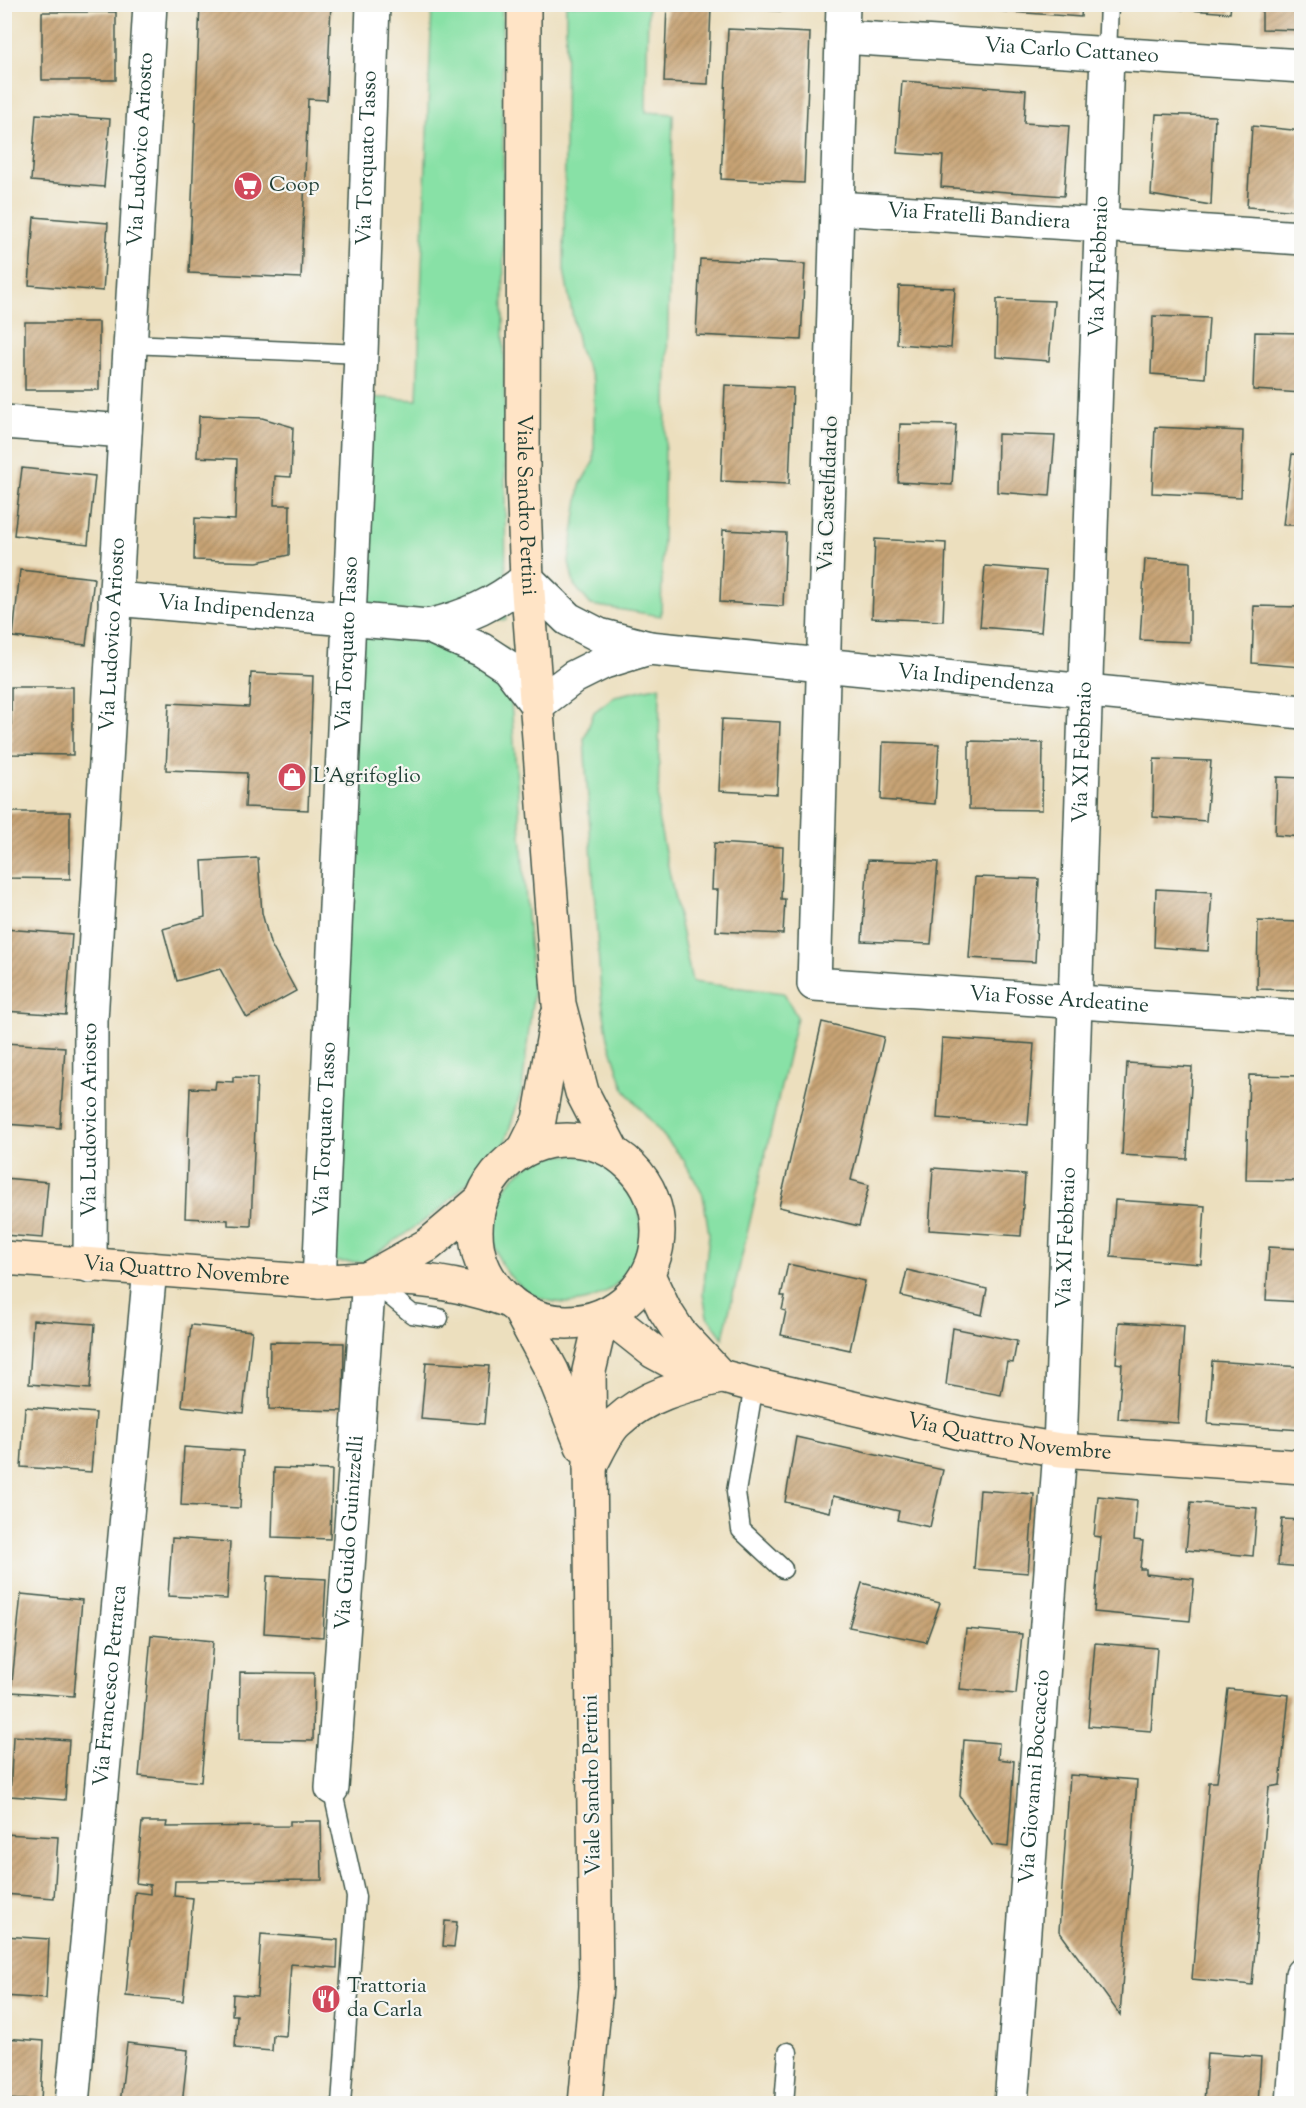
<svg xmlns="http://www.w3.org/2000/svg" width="1306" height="2108" font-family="'Sorts Mill Goudy',serif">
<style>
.grass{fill:#88e1a6;stroke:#548f6d;stroke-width:1.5}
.building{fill:url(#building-hatch)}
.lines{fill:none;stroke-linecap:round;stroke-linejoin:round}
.lane-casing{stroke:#3e5549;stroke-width:21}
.street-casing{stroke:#3e5549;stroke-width:36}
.secondary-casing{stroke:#3e5549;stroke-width:36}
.lane{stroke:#fff;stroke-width:18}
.street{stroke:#fff;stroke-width:33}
.secondary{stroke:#ffe4c6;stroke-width:33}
.labels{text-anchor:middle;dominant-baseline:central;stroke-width:4.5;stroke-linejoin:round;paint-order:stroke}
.street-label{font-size:21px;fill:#1f3d34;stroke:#f6f6f2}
.poi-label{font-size:21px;fill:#1f3d34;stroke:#f6f6f2;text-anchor:start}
</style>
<defs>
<pattern id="building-hatch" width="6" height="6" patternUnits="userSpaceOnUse" patternTransform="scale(1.5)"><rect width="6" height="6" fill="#c7a374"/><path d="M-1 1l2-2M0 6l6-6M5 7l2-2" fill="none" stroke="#a18660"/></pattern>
</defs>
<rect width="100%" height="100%" fill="#f6f6f2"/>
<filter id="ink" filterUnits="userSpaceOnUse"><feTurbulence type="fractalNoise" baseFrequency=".0167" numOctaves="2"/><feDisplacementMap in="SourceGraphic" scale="12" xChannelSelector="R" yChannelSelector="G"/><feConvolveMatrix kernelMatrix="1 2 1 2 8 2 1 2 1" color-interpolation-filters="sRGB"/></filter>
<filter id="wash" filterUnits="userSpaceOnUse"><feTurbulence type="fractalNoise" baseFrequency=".008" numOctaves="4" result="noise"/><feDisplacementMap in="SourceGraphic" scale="24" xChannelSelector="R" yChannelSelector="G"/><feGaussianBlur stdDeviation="1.35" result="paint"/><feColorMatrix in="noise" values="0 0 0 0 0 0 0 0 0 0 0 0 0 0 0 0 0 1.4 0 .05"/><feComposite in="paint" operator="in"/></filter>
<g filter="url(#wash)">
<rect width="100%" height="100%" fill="#ecdfbe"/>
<!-- grass -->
<path class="grass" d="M432,5H502L506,620L360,607L367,397L417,400Z
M566,5H648L646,112L673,114L661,616L591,605L574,585L569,562L580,485L594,461V381L579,350L564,270Z
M359,636L507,649L533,994L522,1090L504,1145L441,1209L364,1262H332Z
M660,686L658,818L692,982L784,993L797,1017L723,1338L707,1316L703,1294L709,1234L703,1195L683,1159L624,1089L608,1039L601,995L584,739L594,712L615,696Z
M493 1229a74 74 0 1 1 148 0a74 74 0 1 1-148 0Z"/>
<g id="blocks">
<!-- building -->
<path class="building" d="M200,4H331L327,100L308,99L301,278L189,273Z
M667,4H786V11L711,8L708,84L664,82Z
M901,4H1082L1081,17Z
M1177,4H1231L1230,13L1177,9Z
M1262,4H1302V30L1262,29Z
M42,12H116V80H42Z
M728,29L810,33L804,183L721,179Z
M902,81L1026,90L1024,123L1069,126L1064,196L941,187L943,156L897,153Z
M36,114L110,119L104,187L31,181Z
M1156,114L1215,116L1211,205L1151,195Z
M1252,126L1302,131V211L1247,207Z
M34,217L108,223L103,291L29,285Z
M700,259L805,264L801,340L696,335Z
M899,286L955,288L951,348L897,344Z
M997,299L1054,301L1049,361L996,357Z
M1153,316L1209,318L1205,378L1151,374Z
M25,322H99V390H25Z
M1255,332L1302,333V393L1253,390Z
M725,385L793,388L789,484L721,481Z
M199,416L262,418L293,427L291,477L275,476L274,505H290L289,555L257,562L194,560L195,518L235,520L237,459L197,457Z
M900,424L956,425L952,485L898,482Z
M1155,427L1243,431L1241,497L1152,493Z
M998,434L1055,436L1050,496L997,492Z
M1292,454L1302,455V525H1283Z
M22,468L95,476L88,544L14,535Z
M723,530L786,533L783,606L720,602Z
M875,539L946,543L943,621L872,618Z
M1145,559L1190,562V642L1140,640Z
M985,566L1046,571L1041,632L980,627Z
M20,570L94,578L86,645L13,637Z
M1254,606L1302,607V667L1252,663Z
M251,673L313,676L308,810L245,807L247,773L166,770L169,703L249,707Z
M11,687H73V755L11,754Z
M722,719L780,722L777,794L719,791Z
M969,741L1043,743L1042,810L969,809Z
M883,742L939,744L935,804L881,800Z
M1154,759L1211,761L1206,821L1153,817Z
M1277,777L1302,778V837L1275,835Z
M8,812H70V879L8,878Z
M714,843L783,847L781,899H785L783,934L716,931L718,890H712Z
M258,858L262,913L270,943L296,991L247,1018L220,969L177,981L163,929L205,917L202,861Z
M868,860L938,862L931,944L862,941Z
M975,877L1039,879L1035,962L969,958Z
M1156,889L1212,892L1208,951L1154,947Z
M1258,921L1302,922V990L1257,989Z
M4,929L72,934L66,1015L4,1011Z
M822,1022L884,1037L851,1180L869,1185L859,1226L779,1207Z
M942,1038L1034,1044L1028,1125L937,1118Z
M5,1043L65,1047L60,1128L5,1124Z
M1127,1063L1192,1067L1187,1159L1122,1155Z
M1249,1075L1302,1076V1181L1246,1180Z
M233,1077L257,1078L251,1226L228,1225V1220L185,1218L190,1088L215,1089L216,1081L233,1082Z
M933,1168L1025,1175L1021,1236L929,1230Z
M4,1178L48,1182L43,1238L4,1235Z
M1115,1200L1205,1206L1201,1264L1111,1257Z
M1269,1247L1302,1249V1302L1266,1300Z
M788,1264L865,1281L850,1350L781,1335L786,1311L782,1310L785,1296H781Z
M907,1270L987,1289L982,1315L901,1296Z
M33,1320L95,1324L90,1389L29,1384Z
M1119,1322L1184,1326L1178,1423L1118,1419L1122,1364L1116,1363Z
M191,1325L252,1331L243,1413L182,1406Z
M953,1328L1017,1341L1013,1363L1007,1362L1001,1395L946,1385Z
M270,1342L344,1343L343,1411L269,1409Z
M1212,1361L1302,1367V1430L1208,1424Z
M426,1362L489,1366L484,1424L421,1419Z
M25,1407L96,1413L91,1472L21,1467Z
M796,1437L943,1470L930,1527L897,1520L899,1511L833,1496L830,1512L785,1502Z
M184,1447L243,1451L240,1508L181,1505Z
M274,1468L332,1470L330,1539L272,1537Z
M980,1490L1034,1494L1028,1573L974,1569Z
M1098,1496L1137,1500L1134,1540L1143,1541L1140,1569H1146V1574L1194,1579L1190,1621L1094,1612L1101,1537L1094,1536Z
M1191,1502L1257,1508L1253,1556L1186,1550Z
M1282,1519L1302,1520V1567L1278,1565Z
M172,1538L230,1542L227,1599L168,1596Z
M267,1576L326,1579L323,1637L264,1633Z
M862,1583L940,1603L926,1642L849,1627Z
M21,1594L82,1600L74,1696L11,1692Z
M966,1629L1022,1634L1016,1694L960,1689Z
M151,1635L213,1641L201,1782L139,1776Z
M1095,1643L1157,1648L1151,1731L1088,1726Z
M240,1672L314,1673L313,1741L239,1740Z
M1228,1689L1289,1695L1280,1785L1269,1787L1252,1985L1192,1979L1209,1782H1217Z
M13,1736L69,1740L65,1800L10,1796Z
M964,1740L999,1743L998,1759L1014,1761L1008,1847L992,1845L960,1796Z
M1070,1775L1137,1780L1120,2015L1059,1931Z
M290,1821H321L322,1880L175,1881L174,1896L193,1898L183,2001L126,1996L135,1892L150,1894V1885L136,1883L142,1822H167L166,1827L290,1826Z
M4,1834L58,1837L54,1898L4,1894Z
M445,1921L457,1922L454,1947L443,1946Z
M261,1934L338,1940L337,1968L291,1964L286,2036L273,2035L272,2051L235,2048L237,2015H232L233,1994L257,1996Z
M4,1936L49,1939L46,1999L4,1996Z
M4,2038L44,2041L41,2101L4,2099Z
M127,2043L188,2050L182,2104H120Z
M1207,2053L1261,2057L1258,2104H1204Z"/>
</g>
</g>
<g filter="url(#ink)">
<use href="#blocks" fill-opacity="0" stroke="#3e5549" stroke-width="1.5"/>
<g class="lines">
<!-- lane casing -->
<g class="lane-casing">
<path id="lane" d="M1107,54L1109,4
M130,344L361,354
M372,1281L412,1314L439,1318
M754,1385L736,1492L741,1530L783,1569
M332,1788L356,1897L341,2104
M784,2104L788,2052"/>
</g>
<!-- street casing -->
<g class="street-casing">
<g id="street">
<path id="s1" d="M843,4L814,984L1302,1017"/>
<path id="s2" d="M842,37L1302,66"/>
<path id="s3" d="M837,208L1302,238"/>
<path d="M4,422L125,431"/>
<path id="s4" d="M115,599L428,626C468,617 494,604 527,579L568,619L599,635L649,648L1302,712"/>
<path d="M428,626L482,650L508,667L537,705L574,677L604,662L649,648"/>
<path id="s5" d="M90,1266L91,1021L150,4"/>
<path id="s6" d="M319,1282L361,354L373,4"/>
<path id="s7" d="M332,1788L369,1278"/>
<path id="s8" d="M72,2104L150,1269"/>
<path id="s9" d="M1011,2104L1060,1450L1107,54"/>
<path d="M1293,2104L1302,1974"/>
</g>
</g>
<!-- secondary casing -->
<g class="secondary-casing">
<g id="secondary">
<path id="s10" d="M524,4L523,480L527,579L559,1004L582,1092L612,1150"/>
<circle cx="567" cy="1231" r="91"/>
<path d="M525,1148L539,1120L557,1017"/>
<path id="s11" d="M4,1258L319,1282C391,1276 440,1276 509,1301"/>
<path d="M648,1275L664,1309L679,1332L721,1377"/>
<path d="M369,1278L428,1245L480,1201"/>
<path d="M519,1309L552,1371L582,1446"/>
<path id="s12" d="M606,1314L654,1352L678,1365L754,1385L960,1433L1060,1450L1302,1467"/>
<path d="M590,1466C598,1452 606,1432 617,1422C646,1395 684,1386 720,1377"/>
<path d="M585,2104L596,1987L589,1371L602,1316"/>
</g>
</g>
<!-- lane -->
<use href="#lane" class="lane"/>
<!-- street -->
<use href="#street" class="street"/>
<!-- secondary -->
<use href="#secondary" class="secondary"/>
</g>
</g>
<!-- icons -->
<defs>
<g id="supermarket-disc" transform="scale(1.5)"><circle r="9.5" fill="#d1495b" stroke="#f6f6f2"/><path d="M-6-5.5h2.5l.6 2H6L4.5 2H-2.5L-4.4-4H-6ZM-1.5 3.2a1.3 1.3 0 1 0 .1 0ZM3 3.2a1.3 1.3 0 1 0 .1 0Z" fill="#fff"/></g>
<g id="shop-disc" transform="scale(1.5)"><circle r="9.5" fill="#d1495b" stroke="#f6f6f2"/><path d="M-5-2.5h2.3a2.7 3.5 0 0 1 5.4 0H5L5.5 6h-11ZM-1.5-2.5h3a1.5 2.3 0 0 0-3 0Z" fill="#fff"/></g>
<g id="restaurant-disc" transform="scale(1.5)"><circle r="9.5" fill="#d1495b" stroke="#f6f6f2"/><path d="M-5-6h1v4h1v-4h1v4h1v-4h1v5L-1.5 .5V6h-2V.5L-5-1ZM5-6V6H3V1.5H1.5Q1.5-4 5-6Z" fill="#fff"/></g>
</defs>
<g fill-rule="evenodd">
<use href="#supermarket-disc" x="248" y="186"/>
<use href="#shop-disc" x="292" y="777"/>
<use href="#restaurant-disc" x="326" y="1999"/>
</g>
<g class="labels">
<!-- street labels -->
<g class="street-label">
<text stroke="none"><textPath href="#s2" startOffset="230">Via Carlo Cattaneo</textPath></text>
<text stroke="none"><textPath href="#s5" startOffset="1118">Via Ludovico Ariosto</textPath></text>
<text stroke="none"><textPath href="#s6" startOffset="1125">Via Torquato Tasso</textPath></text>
<text stroke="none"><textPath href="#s3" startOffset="142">Via Fratelli Bandiera</textPath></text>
<text stroke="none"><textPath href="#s9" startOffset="1840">Via XI Febbraio</textPath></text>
<text transform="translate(829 494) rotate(-88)">Via Castelfidardo</text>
<text stroke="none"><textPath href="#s10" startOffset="501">Viale Sandro Pertini</textPath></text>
<text stroke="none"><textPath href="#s4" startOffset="122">Via Indipendenza</textPath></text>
<text stroke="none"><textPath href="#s5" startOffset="632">Via Ludovico Ariosto</textPath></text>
<text stroke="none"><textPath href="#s6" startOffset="639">Via Torquato Tasso</textPath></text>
<text stroke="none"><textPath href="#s4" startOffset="897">Via Indipendenza</textPath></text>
<text stroke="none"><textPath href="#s9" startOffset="1354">Via XI Febbraio</textPath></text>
<text stroke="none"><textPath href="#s1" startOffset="1226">Via Fosse Ardeatine</textPath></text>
<text stroke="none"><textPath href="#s5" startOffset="146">Via Ludovico Ariosto</textPath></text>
<text stroke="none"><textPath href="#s6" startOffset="153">Via Torquato Tasso</textPath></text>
<text stroke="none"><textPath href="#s9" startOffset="868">Via XI Febbraio</textPath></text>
<text stroke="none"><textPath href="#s11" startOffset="183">Via Quattro Novembre</textPath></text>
<text stroke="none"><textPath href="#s12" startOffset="428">Via Quattro Novembre</textPath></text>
<text stroke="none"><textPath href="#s7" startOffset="256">Via Guido Guinizzelli</textPath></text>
<text stroke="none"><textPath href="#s8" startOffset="420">Via Francesco Petrarca</textPath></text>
<text stroke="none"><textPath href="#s9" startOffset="328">Via Giovanni Boccaccio</textPath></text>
<text transform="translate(593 1785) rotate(-91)">Viale Sandro Pertini</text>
</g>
<!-- poi labels -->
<g class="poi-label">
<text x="269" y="186">Coop</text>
<text x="313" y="777">L'Agrifoglio</text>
<text x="347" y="1987">Trattoria<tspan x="347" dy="24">da Carla</tspan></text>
</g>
</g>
<!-- margin -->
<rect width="1306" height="2108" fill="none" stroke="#f6f6f2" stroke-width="24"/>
</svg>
